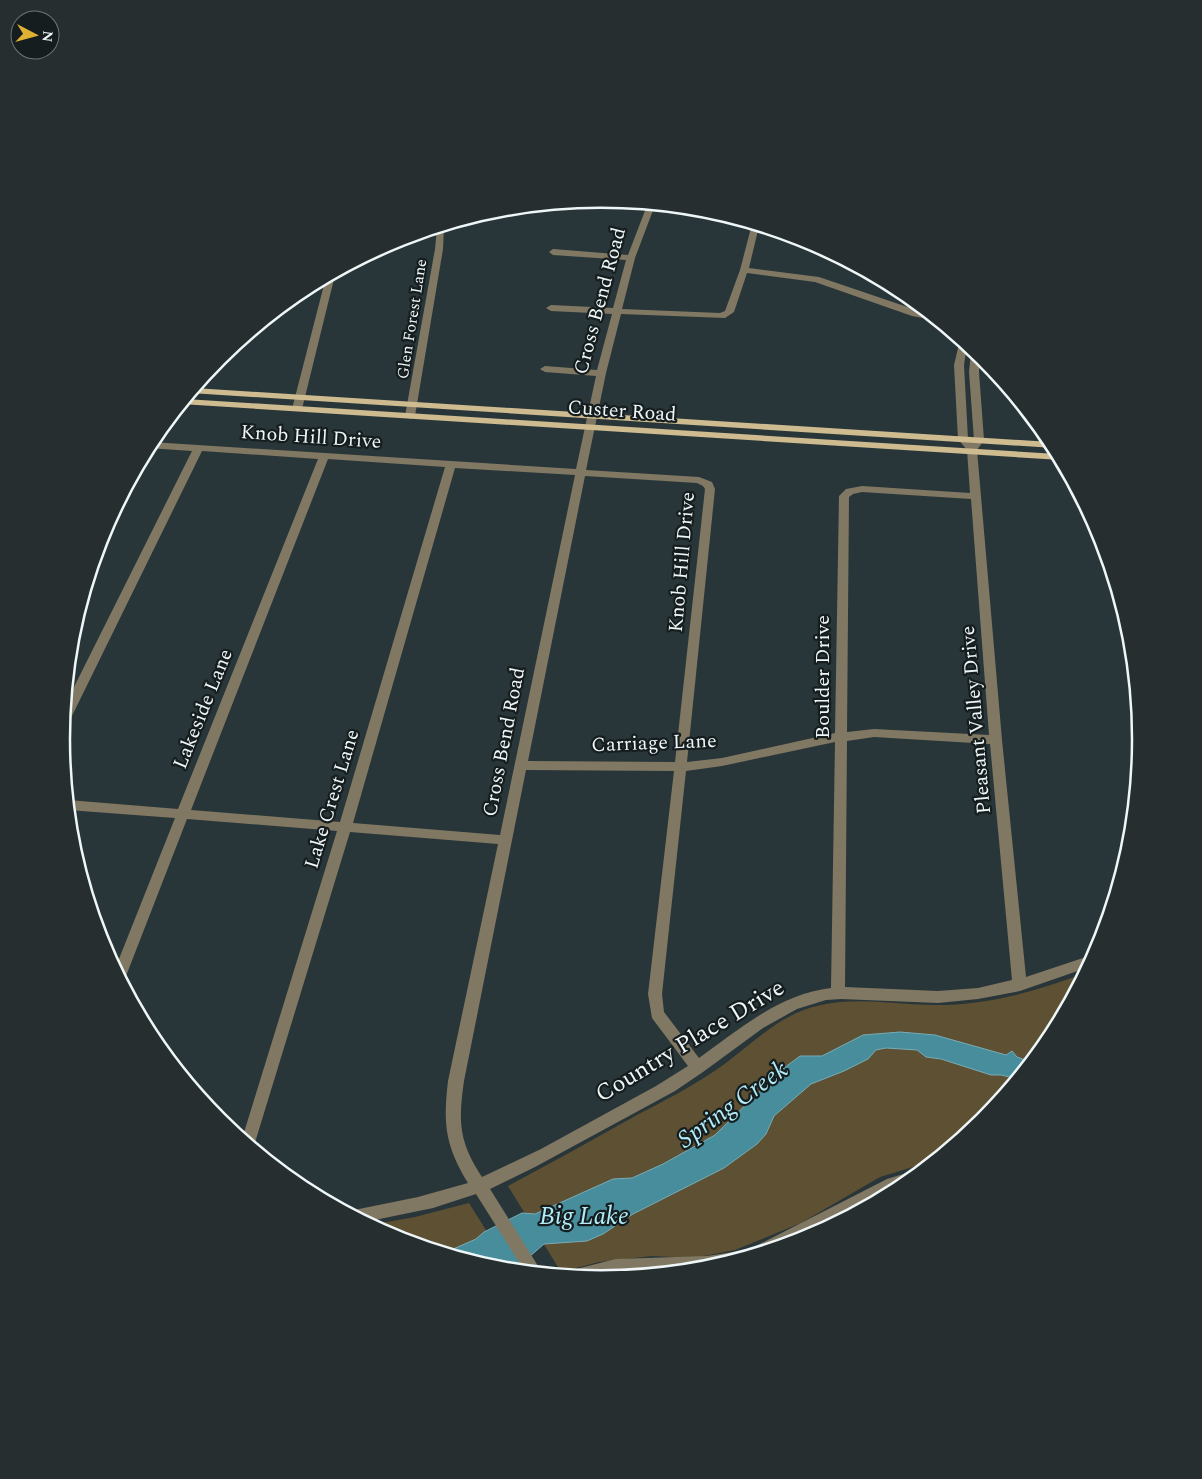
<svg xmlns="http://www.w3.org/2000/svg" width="1202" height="1479" font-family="Spectral,serif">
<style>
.green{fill:#5d5033}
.water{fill:#478d9b;stroke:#79acb7}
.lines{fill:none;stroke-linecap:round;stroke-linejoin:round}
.minor{fill:#817863;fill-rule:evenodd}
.major{fill:#cebb8f;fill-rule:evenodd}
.labels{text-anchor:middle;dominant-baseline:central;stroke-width:4.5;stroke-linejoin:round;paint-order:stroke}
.far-street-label{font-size:16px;fill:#eef6f8;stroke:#161d1e}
.street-label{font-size:20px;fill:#eef6f8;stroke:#161d1e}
.near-street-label{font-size:24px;fill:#eef6f8;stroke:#161d1e}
.near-water-label{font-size:25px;font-style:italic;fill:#b1ecf8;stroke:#161d1e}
.rim{fill:none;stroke:#eef6f8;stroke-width:2.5}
</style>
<rect width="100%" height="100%" fill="#293639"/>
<!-- green -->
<path class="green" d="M1085,973L1050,1040L982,1121L932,1163L923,1164L880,1177L801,1223L735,1250L693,1258L652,1256L599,1262L561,1272L508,1186C551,1163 594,1139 637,1115C664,1101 691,1087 716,1070C750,1047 779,1013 821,1005C857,997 894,1004 931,1005C984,1006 1035,992 1085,973Z
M469,1203L511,1270L495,1269L394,1238L370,1225L415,1217Z"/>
<!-- water -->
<path class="water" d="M900,1032L935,1035L1006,1055L1012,1051L1017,1057L1031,1062L1018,1079L1001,1075H991L941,1059L926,1057L917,1050L886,1048L876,1050L868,1059L844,1071L811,1084L774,1116L766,1134L757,1144L724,1168L633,1214L603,1234L587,1241L544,1244L513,1271L495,1269L444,1253L476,1239L484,1232L522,1213L535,1214L613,1179L632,1178L663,1164L715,1135L780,1071L800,1056H822L863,1035Z"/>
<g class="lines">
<!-- minor -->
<path class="minor" d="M594,200L655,205L635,258L622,309L720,313L725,311L740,270L752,224L759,226L749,268L819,277L931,315L938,321L912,316L815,282L747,273L734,312L725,318L621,314L606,373L586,470L699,477L712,482L715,489L687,762L722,758L835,733L839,496L846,489L862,486L970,493L967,450L958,439L954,365L960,340L967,345L964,365L968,439L972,443L974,440L969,372L971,353L974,351L980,356L979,372L984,440L977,450L1002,740L1026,977L1095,954L1089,967L1020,991L978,999L938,1003L841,999L826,1000L797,1009L763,1028L703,1072L675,1091L535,1167L490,1189L543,1274L525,1272L476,1194L433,1208L365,1222L348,1213L354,1210L418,1197L468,1183C445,1145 443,1124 448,1081L498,844L350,832L253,1149L242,1139L337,831L187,819L126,976L121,981L115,969L175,818L68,810V800L178,809L318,459L202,451L69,722L67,725L63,726L64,707L192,451L148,448L151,442L576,469L596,376L545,372L540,369L545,366L597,370L612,314L551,311L546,308L551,305L613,308L626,260L553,255L549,252L553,249L628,255L646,208L575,205L571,203ZM328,459L445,467L340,822L191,810ZM455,468L575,475L500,835L353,823ZM585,476L697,483L703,486L705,489L675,762L528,761ZM862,492L971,499L989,735L874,729L847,732L849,497L853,494ZM874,737L990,744L1012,980L978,988L938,991L845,987L847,741ZM835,742L831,988C779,994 740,1029 699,1058L664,1012L662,994L686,771L722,766ZM526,770L674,771L648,994L652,1018L688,1066L656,1086L541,1149L482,1177C459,1142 458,1122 464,1081Z
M444,226L443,249L415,416L410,419L405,416L435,249L437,228Z
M334,273L335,275L302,409L301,411H293L292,409L326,277Z
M913,1171L919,1174L901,1188L796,1242L751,1255L752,1248L887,1179Z
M740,1251L746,1254L747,1256L706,1269L616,1275L598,1279L568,1276L570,1272L576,1269L616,1259L707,1256Z"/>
<!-- major -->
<path class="major" d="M194,388L1051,442L1054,448L190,393Z
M185,399L1057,454L1061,460L181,404Z"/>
</g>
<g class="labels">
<!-- far-street labels -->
<g class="far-street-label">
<text transform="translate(412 319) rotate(-81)">Glen Forest Lane</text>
</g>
<!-- street labels -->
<g class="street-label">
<text transform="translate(600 301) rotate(-75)">Cross Bend Road</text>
<text transform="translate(622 411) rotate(4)">Custer Road</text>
<text transform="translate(311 437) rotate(4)">Knob Hill Drive</text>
<text transform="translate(682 562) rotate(-85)">Knob Hill Drive</text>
<text transform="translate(823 677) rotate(-90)">Boulder Drive</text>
<text transform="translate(203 709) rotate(-68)">Lakeside Lane</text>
<text transform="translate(976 720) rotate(-95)">Pleasant Valley Drive</text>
<text transform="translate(504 742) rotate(-79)">Cross Bend Road</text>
<text transform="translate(654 743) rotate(-2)">Carriage Lane</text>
<text transform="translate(332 799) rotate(-73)">Lake Crest Lane</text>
</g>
<!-- near-street labels -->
<g class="near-street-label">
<text transform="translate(690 1041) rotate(-31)">Country Place Drive</text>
</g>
<!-- near-water labels -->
<g class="near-water-label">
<text transform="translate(733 1105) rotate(-36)">Spring Creek</text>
<text x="584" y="1217">Big Lake</text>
</g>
</g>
<!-- crop -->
<path d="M0 0H1202V1479H0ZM70 739a531 531 0 1 1 1062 0a531 531 0 1 1-1062 0Z" fill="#272e2f" fill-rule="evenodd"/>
<path class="rim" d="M70 739a531 531 0 1 1 1062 0a531 531 0 1 1-1062 0Z"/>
<!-- north arrow -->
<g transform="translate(35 35) rotate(96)"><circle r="24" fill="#161d1e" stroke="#6c7475"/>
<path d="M0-4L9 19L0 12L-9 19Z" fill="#deb133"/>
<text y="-8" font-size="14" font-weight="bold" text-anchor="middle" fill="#eef6f8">N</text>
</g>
</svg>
